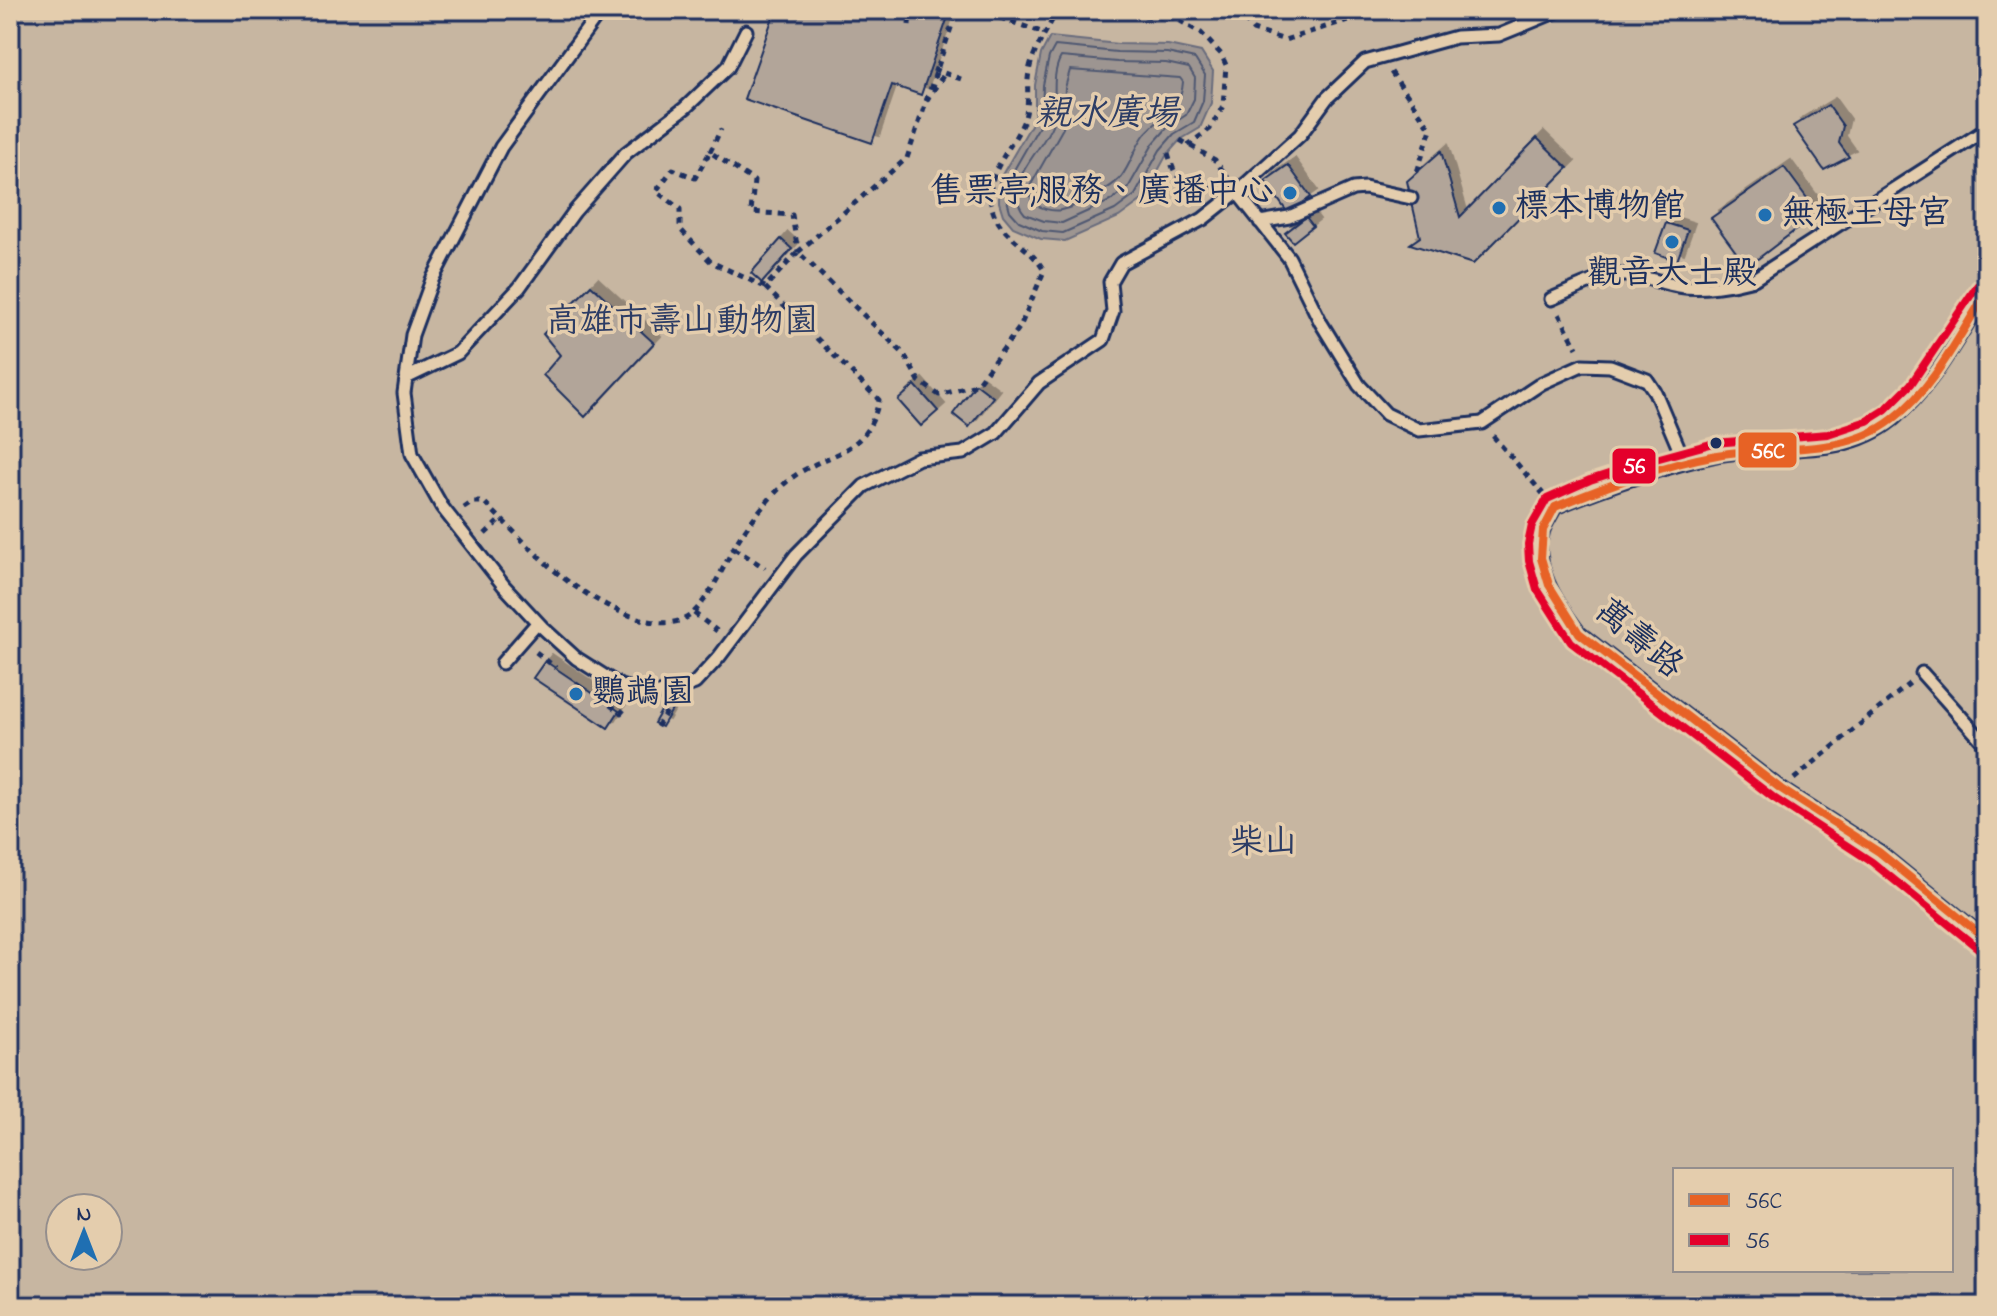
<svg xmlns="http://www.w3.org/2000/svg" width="1997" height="1316" font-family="'Indie Flower','LXGW WenKai TC',sans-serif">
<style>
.green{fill:#c7b6a1;stroke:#717280;stroke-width:2;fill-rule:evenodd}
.water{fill:#9d9591;stroke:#696c7d;stroke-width:2}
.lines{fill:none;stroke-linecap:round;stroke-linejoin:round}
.shore{stroke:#4f5872;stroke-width:2}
.building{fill:#b2a599;stroke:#1b2f5e;stroke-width:2;filter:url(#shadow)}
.lane-casing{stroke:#1b2f5e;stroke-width:17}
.path{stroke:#1b2f5e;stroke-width:5;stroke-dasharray:6 6;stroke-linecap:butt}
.lane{stroke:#e4cdad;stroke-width:11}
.path-bridge{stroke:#1b2f5e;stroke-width:5;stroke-dasharray:6 6;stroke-linecap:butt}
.bus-1-casing{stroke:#e4cdad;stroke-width:14}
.bus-2-casing{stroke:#e4cdad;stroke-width:14}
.bus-1{stroke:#e76225;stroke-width:8}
.bus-2{stroke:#e4002b;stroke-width:8}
.poi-dot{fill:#1f6fb2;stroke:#e4cdad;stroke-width:3}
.bus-dot{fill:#1b2f5e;stroke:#e4cdad;stroke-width:3}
.labels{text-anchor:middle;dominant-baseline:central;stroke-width:7;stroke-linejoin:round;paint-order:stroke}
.poi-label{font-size:34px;fill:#1b2f5e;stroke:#e4cdad;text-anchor:start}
.park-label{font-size:34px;fill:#2c3c65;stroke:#e4cdad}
.street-label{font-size:34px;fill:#1b2f5e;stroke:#e4cdad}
.water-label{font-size:36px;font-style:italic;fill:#2e3e66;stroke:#e4cdad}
.line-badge{stroke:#e4cdad;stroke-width:3}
.badge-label{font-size:22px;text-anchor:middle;font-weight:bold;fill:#fff}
</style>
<defs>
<filter id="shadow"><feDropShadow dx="7" dy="-7" stdDeviation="0" flood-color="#0004"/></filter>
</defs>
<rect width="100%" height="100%" fill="#e4cdad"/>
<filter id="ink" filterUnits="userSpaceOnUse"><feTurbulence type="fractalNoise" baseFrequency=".0125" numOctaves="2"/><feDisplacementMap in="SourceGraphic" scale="16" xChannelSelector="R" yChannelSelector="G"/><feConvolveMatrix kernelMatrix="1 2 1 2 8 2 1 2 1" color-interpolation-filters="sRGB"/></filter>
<g filter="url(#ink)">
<!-- green -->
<path class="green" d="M10,10H1987V1306H10ZM1675,1170H1951V1270H1675ZM60,1208H108V1256H60Z"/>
<!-- water -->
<path class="water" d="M1050,37L1118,44L1168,45L1201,52L1213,71L1211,103L1200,128L1180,140L1166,156L1142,200L1119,217L1065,241L1041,239L1013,227L1003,215L999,202V180L1035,118V85L1041,54Z"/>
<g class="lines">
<!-- shore -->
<path class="shore" d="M1055,46L1117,52L1167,53L1195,59L1205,75L1203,101L1194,122L1174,134L1160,150L1135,195L1115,210L1063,233L1042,231L1019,221L1010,211L1007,200V182L1042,121L1043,85L1049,57Z
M1061,57L1117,62L1166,63L1189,68L1195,78L1194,99L1186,115L1168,127L1153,144L1128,188L1110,201L1062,223L1044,221L1025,214C999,184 1042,152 1052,125C1059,103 1049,78 1061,57Z
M1070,70L1180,78L1183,82C1181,111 1162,114 1145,134C1135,147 1131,164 1121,177C1112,188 1076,207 1061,210C1052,212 1040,208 1032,203L1029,188L1063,128L1065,88Z"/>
</g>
<!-- building -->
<path class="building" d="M752,10H948L950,11L921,95L892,85L872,143L744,99L773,17Z
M1828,105L1843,126L1839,143L1849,157L1824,170L1793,126Z
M1537,138L1568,168L1473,264L1410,244L1420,237L1407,181L1441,151L1460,217Z
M1288,165L1311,197L1288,213L1265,181Z
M1784,167L1818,213L1747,267L1711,218Z
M1306,217L1313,226L1293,242L1285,233Z
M1666,223L1688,230L1677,261L1655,253Z
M781,239L792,249L762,283L751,273Z
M591,285L654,343L585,417L543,375L560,355L543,334Z
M976,384L993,397L969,427L953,414Z
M915,385L938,411L921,426L898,400Z
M545,661L619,711L608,728L533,678Z
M668,699L676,703L662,727L654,723Z"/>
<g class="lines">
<!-- lane casing -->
<g class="lane-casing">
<path id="lane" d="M601,10L501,147L432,280L412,335L404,393L412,454L442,507L504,586L542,627L576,658L620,686L644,693H667L695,683L719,657L796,555L864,486L919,458L963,453L996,433L1039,383L1103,340L1113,311L1110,282L1121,263L1203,219L1237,192L1300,135L1327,98L1365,62L1456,37L1499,35L1560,10
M1237,192L1289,258L1321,323L1359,385L1386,414L1419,430L1482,423L1542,383L1582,365L1610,366L1647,380L1655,392L1685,463
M1260,222L1289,217L1353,189L1365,188L1411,198
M1987,292C1959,334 1933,387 1893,419C1841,461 1778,443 1717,455C1662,467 1607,486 1555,507C1551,515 1546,522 1543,530C1531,568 1558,604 1579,633L1781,789L1879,852L1987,940
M1551,299C1574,290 1597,276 1623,275C1642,274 1659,283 1678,286C1701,290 1732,285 1754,279L1987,129
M406,378L458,353L519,288L574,212L626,153L685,108L728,67L746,31
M502,663L537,623
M1922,673L1987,746"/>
</g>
<!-- path -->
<path class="path" d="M977,10L1047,34
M1076,10L1120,14L1124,10
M1237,10L1253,30L1285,40L1354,18L1359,10
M1120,14L1175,18L1201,33L1221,54L1226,65L1223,106L1210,129L1188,145
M909,25L910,10
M933,69L961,79
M1391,72L1431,129L1417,172
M926,101L945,73
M1180,140L1215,160L1228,178
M710,152L721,129
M1168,153C1177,184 1182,184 1213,188
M765,287L711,262L680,229V209L656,191L673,169L695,178L710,152L754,181L751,212L792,215L798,252
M1559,314L1577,348
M1493,436L1544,495
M464,508L473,502H484L501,519
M485,534L501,519C524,541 547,567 573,585C601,604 667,643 696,610C714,590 724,565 737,542C749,523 767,500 783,485C821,450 866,461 879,400L765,287L798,252L904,354L919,381L939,395L976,385L1020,327L1044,271C1031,246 1002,238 993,211C981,176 1012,150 1024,120C1030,105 1026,87 1029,72C1032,51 1049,29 1057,10
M734,548L765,568
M694,613L717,631
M536,652L556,668
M610,705L621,713L626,707
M657,727L667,711
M1794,779L1910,683"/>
<!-- lane -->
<use href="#lane" class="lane"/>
<!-- path-bridge -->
<path class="path-bridge" d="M798,252L907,158L957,10"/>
<!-- bus-1 casing -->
<g class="bus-1-casing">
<path id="bus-1" d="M1987,292C1959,335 1935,387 1893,419C1842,459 1777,444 1717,455C1662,465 1607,486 1555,507L1543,530L1541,558L1549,585L1579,633L1781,789L1879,852L1987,940"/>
</g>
<!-- bus-2 casing -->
<g class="bus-2-casing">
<path id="bus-2" d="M1977,286L1911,384L1886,409L1867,421L1828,434L1714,443L1652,460L1590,480L1547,499L1532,525L1528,544L1529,561L1537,589L1571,642L1774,798L1872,862L1979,949"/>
</g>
<!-- bus-1 -->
<use href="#bus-1" class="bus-1"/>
<!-- bus-2 -->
<use href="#bus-2" class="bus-2"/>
</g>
</g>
<!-- markers -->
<g class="poi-dot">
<circle cx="1290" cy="193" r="8"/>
<circle cx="1499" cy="208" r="8"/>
<circle cx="1765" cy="215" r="8"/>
<circle cx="1672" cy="242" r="8"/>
<circle cx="576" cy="694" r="8"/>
</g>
<circle class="bus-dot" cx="1716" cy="443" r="7"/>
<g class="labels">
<!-- poi labels -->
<g class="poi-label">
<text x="1274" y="193" text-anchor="end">售票亭;服務、廣播中心</text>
<text x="1515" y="208">標本博物館</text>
<text x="1781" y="215">無極王母宮</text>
<text x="1672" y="275" text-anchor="middle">觀音大士殿</text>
<text x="592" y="694">鸚鵡園</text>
</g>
<!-- park labels -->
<g class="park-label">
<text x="682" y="323">高雄市壽山動物園</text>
<text x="1264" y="844">柴山</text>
</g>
<!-- street labels -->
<g class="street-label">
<text transform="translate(1638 640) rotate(40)">萬壽路</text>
</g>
<!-- water labels -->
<g class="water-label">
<text x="1107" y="115">親水廣場</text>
</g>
</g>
<g class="line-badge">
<rect x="1737" y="431" width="61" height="38" rx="8" fill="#e76225"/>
<rect x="1611" y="447" width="46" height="38" rx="8" fill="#e4002b"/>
</g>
<g class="badge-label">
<text x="1768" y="458">56C</text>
<text x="1634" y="473">56</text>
</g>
<!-- margin -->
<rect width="1997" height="1316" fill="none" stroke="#e4cdad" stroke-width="40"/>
<rect x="20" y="20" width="1957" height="1276" fill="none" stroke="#1b2f5e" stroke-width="3" filter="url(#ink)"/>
<!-- legend -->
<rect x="1673" y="1168" width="280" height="104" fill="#e4cdad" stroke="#948e8d" stroke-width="2"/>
<rect x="1689" y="1194" width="40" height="12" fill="#e76225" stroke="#948e8d" stroke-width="2"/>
<text x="1745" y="1208" font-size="24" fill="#1b2f5e">56C</text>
<rect x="1689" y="1234" width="40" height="12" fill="#e4002b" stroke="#948e8d" stroke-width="2"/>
<text x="1745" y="1248" font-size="24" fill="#1b2f5e">56</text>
<!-- north arrow -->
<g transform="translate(84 1232)"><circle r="38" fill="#e4cdad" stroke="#948e8d" stroke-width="2"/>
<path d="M0-6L14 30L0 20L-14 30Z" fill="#1f6fb2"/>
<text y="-12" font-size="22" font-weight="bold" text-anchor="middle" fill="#1b2f5e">N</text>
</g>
</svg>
